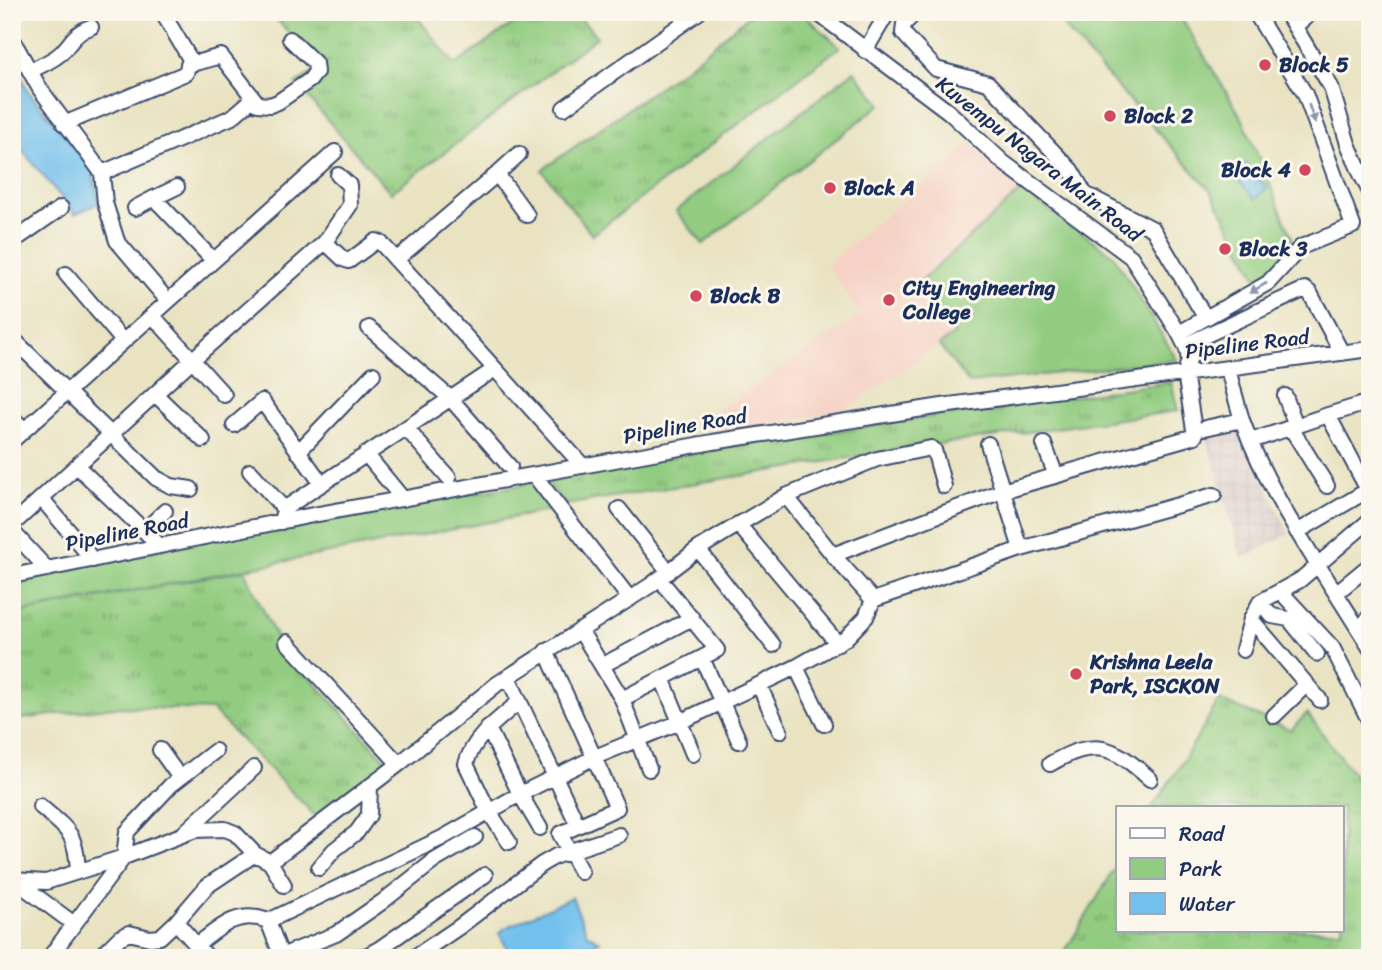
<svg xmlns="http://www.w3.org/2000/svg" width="1382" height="970" font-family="Sriracha,sans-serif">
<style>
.built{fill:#f6d1c5}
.industrial{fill:url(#industrial-grid)}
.grass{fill:url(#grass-tufts);stroke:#567e6f;stroke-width:2}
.park{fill:#92cc80;stroke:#567e6f;stroke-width:2}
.water{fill:#72c1ed;stroke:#4678a6;stroke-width:2}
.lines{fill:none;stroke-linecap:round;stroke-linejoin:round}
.minor-casing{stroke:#3a4a6d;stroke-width:18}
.minor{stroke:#fff;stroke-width:14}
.oneway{fill:#8d97ae}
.poi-dot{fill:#d1495b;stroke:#fbf7ec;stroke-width:2.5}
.labels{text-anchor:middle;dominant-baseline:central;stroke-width:6;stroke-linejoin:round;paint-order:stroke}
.poi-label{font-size:21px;font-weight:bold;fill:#1b2f5e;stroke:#fbf7ec;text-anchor:start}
.street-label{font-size:21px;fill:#1b2f5e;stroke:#fbf7ec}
</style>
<defs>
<pattern id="industrial-grid" width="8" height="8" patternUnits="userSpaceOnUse" patternTransform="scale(1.75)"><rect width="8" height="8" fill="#d1bfbf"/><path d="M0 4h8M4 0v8" fill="none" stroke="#b3a4a7"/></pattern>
<pattern id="grass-tufts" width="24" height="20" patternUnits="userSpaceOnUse" patternTransform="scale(1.75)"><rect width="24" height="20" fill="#92cc80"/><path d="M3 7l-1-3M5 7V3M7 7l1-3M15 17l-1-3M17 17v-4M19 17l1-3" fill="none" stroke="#76a66c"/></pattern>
</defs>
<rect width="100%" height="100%" fill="#fbf7ec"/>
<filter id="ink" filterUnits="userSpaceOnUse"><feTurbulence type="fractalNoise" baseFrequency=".0143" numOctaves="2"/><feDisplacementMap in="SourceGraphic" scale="14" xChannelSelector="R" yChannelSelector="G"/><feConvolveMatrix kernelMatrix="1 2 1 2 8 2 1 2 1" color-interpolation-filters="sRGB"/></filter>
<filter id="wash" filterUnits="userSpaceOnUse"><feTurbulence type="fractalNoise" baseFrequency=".00686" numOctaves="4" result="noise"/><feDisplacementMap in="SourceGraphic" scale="28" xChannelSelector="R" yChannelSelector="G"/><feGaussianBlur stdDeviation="1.57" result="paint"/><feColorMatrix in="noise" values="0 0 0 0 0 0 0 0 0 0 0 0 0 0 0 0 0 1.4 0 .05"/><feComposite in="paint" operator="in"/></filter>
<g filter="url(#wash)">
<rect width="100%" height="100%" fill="#e9e3c2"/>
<!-- built -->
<path class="built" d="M971,143L1022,190L916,285L955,334L845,410L722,433L713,414L860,315L827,264Z"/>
<!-- industrial -->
<path class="industrial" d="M1241,419L1261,473L1289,534L1242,559L1205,432Z"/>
<!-- grass -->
<path class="grass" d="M279,12H413L455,65L529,12H575L597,37L391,193L296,84L321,66L273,16Z
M753,12H801L840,47L592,235L542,170L687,67Z
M1171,382L1178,411L890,451L565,505L546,480L732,446Z
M244,570L280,645L389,763L317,818L212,710L115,707L12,720V614Z
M1219,700L1291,730L1307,713L1370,796V958H1061L1118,863V930H1342V807H1152L1179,768Z"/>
<!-- park -->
<path class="park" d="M1053,12H1145L1158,23L1167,12H1178L1243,120L1294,242L1278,262L1258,280L1211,191L1069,33Z
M854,71L881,104L703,244L676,211Z
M1022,190L1113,255L1177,360L969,383L939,345L955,334L916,285Z
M533,483L552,510L12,614V580L217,538Z"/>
<!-- water -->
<path class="water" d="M12,57L28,91L92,169L99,203L75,214L12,138Z
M1245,163L1267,188L1255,199L1233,174Z
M572,897L587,934L600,941L561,958H531L519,953L511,956L499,933L507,927Z"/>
</g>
<g filter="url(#ink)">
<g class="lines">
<!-- minor casing -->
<g class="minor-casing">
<path id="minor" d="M816,12L949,112L1004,163L1131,257L1179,333L1187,349L1189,360L1185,373L1195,436L1002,491L833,555
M916,12L904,24L903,33L936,69L988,83L1071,170L1085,194L1153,229L1205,317
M1286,12L1331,87L1348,144L1361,174L1370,170
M1295,26L1312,12
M12,39L40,89L102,173L232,117L253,99
M865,51L888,12
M188,65L221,56L258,104L270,105L278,102L310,80L316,72L315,63L290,39
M30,71C39,66 53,61 61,53C72,42 75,32 91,27
M564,108L699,12
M64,124L186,73L190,59L162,12
M519,154L497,174L527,215
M102,173L105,203L117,241L168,301
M1361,174L1370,192
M154,198L177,187
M135,208L154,198L213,260
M12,242L61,208
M325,242L343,259L349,261L376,241L381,243L583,466
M396,260L497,174
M66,274L123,341
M152,315L224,395
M369,328L450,398L510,467
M1179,333L1268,283L1301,247L1353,226L1305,94L1255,12
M12,338L156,478L171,486L191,489
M1185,345L1305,289L1310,293L1342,353
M1228,368C1232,386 1237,403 1242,420C1271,502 1326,574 1370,648
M155,394L203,440
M1285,396L1296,426
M1328,415L1370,402
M12,418L24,429
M234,425L262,401L322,484
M406,428L449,478
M1205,428L1242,420
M1291,428L1327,486
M12,441L335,152
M1251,441L1328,415L1368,490
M988,444L1021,549
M1044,444L1056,476
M298,452L373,374
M366,454L403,499
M77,466L160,546
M250,471L284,509
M534,475L630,599
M786,496L833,555L873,600
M42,499L93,560
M619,509L669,572
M281,522L284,509L495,369
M738,524L838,644
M12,525L191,361L325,242L350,205L349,185L338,175
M12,531L47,569
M144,531L165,511
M1297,532L1370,489
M698,549L773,645
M12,576L313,515L713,442L942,406L1370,349
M1280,591L1332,647L1370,722
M1336,593L1370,565
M1260,602L1272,616L1289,619L1317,654
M1251,619L1320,700
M580,630L622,699L649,769
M1359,630L1370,616
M287,642L399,764
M1243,650L1251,619L1260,602L1300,580L1370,520
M546,651L617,808L560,834L581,872
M702,658L739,741
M603,665L692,618
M796,667L824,724
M508,677L574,817
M662,678L693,754
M759,685L780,731
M622,699L717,650L666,587
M1274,716L1307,684
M488,728L520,794L540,828
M160,750L180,778
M1050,764C1096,737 1113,746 1150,779
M40,806C68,830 76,832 78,871
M184,833L254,768
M509,842L489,812L466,764C473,737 499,719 519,702
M270,862L399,764L497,684L651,585L698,549L786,496L877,459L931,448L934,450L944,486
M319,868L334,850L357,832L369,815L370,787
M12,880L46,882L124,857L195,830L225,829L235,833L255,854L270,862L284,885
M17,882L74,924
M197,945C220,927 238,909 268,921
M281,955L268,921L442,838L520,794L595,757L680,722L796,667L845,639L866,617L873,600L1021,549L1214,495
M49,958L124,857L127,832L171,785L215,751
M99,958L119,938L129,933L150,938L160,937L176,922
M208,958L176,922L207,886L255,854
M276,958L336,934L382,902L434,861L475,837
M340,958L366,956L379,949L485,875
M413,958L459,927L542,864L556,856L619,835"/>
</g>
<!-- minor -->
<use href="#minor" class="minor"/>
</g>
<!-- one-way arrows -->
<defs><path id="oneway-solid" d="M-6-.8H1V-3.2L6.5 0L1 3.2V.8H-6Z" transform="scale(1.75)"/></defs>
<g class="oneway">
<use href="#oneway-solid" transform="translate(1312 114) rotate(70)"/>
<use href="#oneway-solid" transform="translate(1258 288) rotate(150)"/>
</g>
</g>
<!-- markers -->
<g class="poi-dot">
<circle cx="1265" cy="65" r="7"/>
<circle cx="1110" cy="116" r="7"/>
<circle cx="1305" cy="170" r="7"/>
<circle cx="830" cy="188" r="7"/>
<circle cx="1225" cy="249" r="7"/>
<circle cx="696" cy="296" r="7"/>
<circle cx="889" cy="300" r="7"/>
<circle cx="1076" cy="674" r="7"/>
</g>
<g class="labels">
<!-- poi labels -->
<g class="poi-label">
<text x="1279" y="65">Block 5</text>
<text x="1124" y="116">Block 2</text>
<text x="1291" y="170" text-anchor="end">Block 4</text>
<text x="844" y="188">Block A</text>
<text x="1239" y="249">Block 3</text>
<text x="903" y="288">City Engineering<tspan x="903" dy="24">College</tspan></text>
<text x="710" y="296">Block B</text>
<text x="1090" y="662">Krishna Leela<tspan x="1090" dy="24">Park, ISCKON</tspan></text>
</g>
<!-- street labels -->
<g class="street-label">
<text transform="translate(1039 159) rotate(38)">Kuvempu Nagara Main Road</text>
<text transform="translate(1247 344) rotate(-7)">Pipeline Road</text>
<text transform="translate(685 426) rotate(-10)">Pipeline Road</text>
<text transform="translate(127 532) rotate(-11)">Pipeline Road</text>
</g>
</g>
<!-- margin -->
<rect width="1382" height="970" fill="none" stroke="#fbf7ec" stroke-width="42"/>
<!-- legend -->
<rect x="1116" y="806" width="228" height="126" fill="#fbf7ec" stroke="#a1a7b3" stroke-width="2"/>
<rect x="1130" y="828" width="35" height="10" fill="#ffffff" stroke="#a1a7b3" stroke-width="2"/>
<text x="1179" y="841" font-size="21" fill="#1b2f5e">Road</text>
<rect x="1130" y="858" width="35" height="21" fill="#92cc80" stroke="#a1a7b3" stroke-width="2"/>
<text x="1179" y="876" font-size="21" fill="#1b2f5e">Park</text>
<rect x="1130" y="893" width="35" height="21" fill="#72c1ed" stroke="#a1a7b3" stroke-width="2"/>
<text x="1179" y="911" font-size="21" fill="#1b2f5e">Water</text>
</svg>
